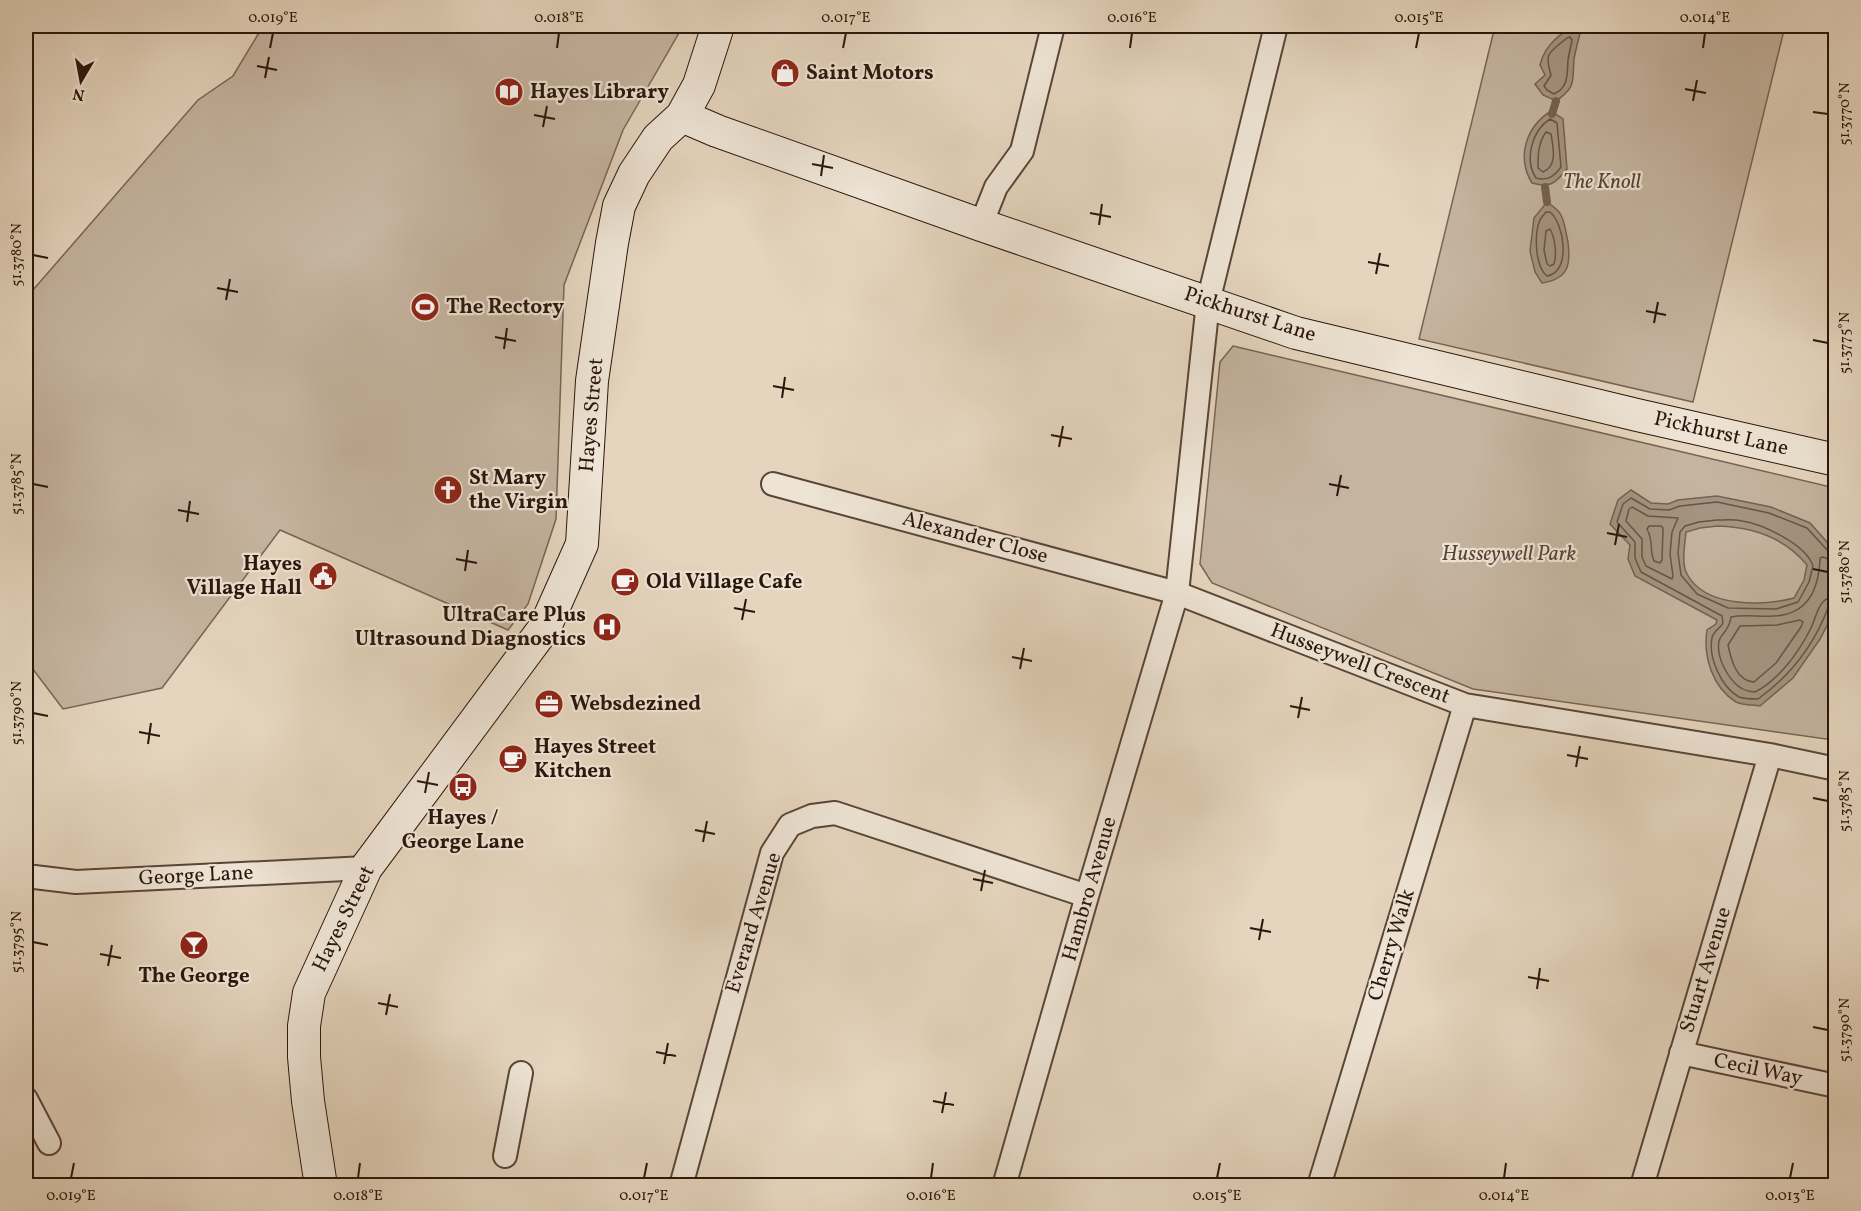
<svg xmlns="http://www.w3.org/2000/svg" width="1861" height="1211" font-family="Vollkorn,serif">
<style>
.green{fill:#c5b4a0;stroke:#786456;stroke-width:1.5}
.water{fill:#a59481;stroke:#746152;stroke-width:1.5;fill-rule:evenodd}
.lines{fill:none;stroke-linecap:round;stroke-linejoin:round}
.shore{stroke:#685446;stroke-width:1.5}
.stream{stroke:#746152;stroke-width:8}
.minor-casing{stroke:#594538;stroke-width:26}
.secondary-casing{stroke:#2a150c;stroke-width:34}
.minor{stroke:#eee4d5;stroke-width:22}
.secondary{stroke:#eee4d5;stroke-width:32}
.ticks{fill:none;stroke:#2a150c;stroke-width:2}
.labels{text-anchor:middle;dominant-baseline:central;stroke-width:4.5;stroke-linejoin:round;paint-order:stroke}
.poi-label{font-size:21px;font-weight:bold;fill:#2a150c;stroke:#eee4d5;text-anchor:start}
.park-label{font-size:21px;font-style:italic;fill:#584538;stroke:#eee4d5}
.street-label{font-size:21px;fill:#2a150c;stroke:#eee4d5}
.neatline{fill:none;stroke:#2a150c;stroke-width:2}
.ticks-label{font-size:15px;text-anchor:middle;fill:#2a150c}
</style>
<rect width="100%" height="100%" fill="#e5d5be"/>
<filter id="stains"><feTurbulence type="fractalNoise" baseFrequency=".00333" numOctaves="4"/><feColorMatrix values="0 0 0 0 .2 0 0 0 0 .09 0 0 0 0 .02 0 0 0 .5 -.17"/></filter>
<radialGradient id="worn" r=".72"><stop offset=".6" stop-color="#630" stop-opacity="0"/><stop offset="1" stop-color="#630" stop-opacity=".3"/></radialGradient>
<!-- green -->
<path class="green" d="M263,26H683L623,130L564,285L556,519L528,604L508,630L280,530L162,688L63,709L26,660V298L198,100L233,76Z
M1495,26H1785L1693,402L1419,339Z
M1233,346L1835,488V734L1833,740L1473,689L1212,583L1200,564L1220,362Z"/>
<!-- water -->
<path class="water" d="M1582,26C1579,37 1576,48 1574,59C1572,82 1577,86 1556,101L1543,95L1535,84L1545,75L1540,65C1544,47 1562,28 1582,26Z
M1551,111L1563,119L1567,169C1555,184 1550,188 1532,183C1516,157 1526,127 1551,111Z
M1547,202C1552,206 1558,209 1561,215C1565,223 1566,233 1568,242C1571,266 1568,279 1542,283L1535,272L1530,251L1534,218Z
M1631,490L1651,503L1668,504L1678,500L1717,496L1771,507L1810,523L1835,551V600L1831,618L1820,639L1793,678L1760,706C1752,705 1742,705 1736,702C1712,687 1703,656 1707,630L1716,624L1717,620L1635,576L1628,559L1630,545L1610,524L1618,500ZM1718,526C1753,527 1784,537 1807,565L1804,580L1794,598C1763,606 1705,608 1687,574C1681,563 1685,544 1686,532L1700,528Z"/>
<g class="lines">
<!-- shore -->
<path class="shore" d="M1567,38L1570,37L1572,40C1571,47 1569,53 1568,60C1567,74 1569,87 1554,94L1547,90L1544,86L1551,75C1544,52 1549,53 1567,38Z
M1550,119L1557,123L1561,167C1554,177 1547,181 1536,178C1524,160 1532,130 1550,119Z
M1546,132L1551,134C1553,147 1558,166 1543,172L1538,168C1538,155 1538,143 1546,132Z
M1546,212H1550C1564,223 1572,272 1547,276C1535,267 1534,233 1540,220C1541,217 1544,215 1546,212Z
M1550,229C1555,238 1557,254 1554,264L1550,266L1547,264L1544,250L1546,231Z
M1632,507L1648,516L1678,518L1672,532L1670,554L1673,576L1672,579L1646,566L1642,557V539L1626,521L1629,509Z
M1717,520C1725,520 1734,519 1742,521C1762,524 1806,544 1813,566L1809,582L1798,602L1776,609L1728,608L1697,594L1681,575L1678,553L1680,532L1685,526L1699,522Z
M1649,526H1661L1663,528L1662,560L1660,563L1654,561C1649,550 1654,542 1647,529Z
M1836,554L1829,552L1807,528L1769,513L1717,502L1680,506L1669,510L1650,509L1631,498L1623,504L1617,522L1635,542V558L1641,572L1722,616L1723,623C1720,629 1713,631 1712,638C1708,657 1721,687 1739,697C1744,699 1753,699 1758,699C1790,676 1814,645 1828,608L1836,605
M1836,562L1823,557L1820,558C1819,589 1808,615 1773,616C1760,617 1744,614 1731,617C1729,632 1721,633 1719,641C1716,657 1728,680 1741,688C1745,691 1750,691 1755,692C1779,680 1799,652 1811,628C1815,620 1817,608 1823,602C1826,598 1830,597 1836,597
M1800,620L1803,622L1801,627L1776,663L1754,682C1736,681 1731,659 1728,645L1740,626L1777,625Z"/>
<!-- stream -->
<path class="stream" d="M1552,114L1556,101
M1545,187L1547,202"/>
<!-- minor casing -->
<g class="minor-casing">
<path id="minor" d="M1276,26L1208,302L1177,593L1465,705L1770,755L1836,769
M981,225L996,187L1022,151L1053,26
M773,484L1177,593L1087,896L1004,1186
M26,876L76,882L366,868
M1681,1053L1836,1086
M26,1099L49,1143
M505,1156L521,1073
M681,1186L772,853L790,825L812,816L835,813L1087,896
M1319,1186L1465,705
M1642,1186L1770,755"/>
</g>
<!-- secondary casing -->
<g class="secondary-casing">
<path id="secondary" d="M682,116L717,131L981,225L1296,333L1637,415L1836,460
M321,1186L308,1101L304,1057V1026L309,993L366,868L545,627L582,544L592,381L612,243L619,206L634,174L658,138L682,116L699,85L718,26"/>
</g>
<!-- minor -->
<use href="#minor" class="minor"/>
<!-- secondary -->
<use href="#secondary" class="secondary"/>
</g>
<!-- ticks -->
<path class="ticks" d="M270,48L273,33M557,48L559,33M843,48L846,33M1130,48L1132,33M1416,48L1419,33M1703,48L1705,33M257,66L277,70M265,78L269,57M1685,89L1706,93M1693,101L1697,80M1813,112L1828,114M534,115L555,119M543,127L547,106M812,164L833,168M821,176L824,155M1090,213L1111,217M1099,225L1102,204M33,255L48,258M1368,262L1389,266M1376,274L1380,253M217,288L238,292M226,300L230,279M1646,311L1666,315M1654,323L1658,302M495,337L516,341M1813,340L1828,343M504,349L507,328M773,386L794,390M782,398L785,377M1051,435L1072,439M1059,447L1063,426M33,484L48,487M1329,484L1349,488M1337,496L1341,475M178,510L199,514M187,522L190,501M1607,533L1627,537M1615,545L1619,524M456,559L477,563M1813,569L1828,572M465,571L468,550M734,608L755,612M742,620L746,599M1012,657L1032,661M1020,669L1024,648M1290,706L1310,710M33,713L48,716M1298,718L1302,697M139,732L160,736M148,744L151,723M1567,755L1588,759M1576,767L1580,746M417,781L438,785M425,793L429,772M1813,798L1828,801M695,830L715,834M703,842L707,821M973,879L993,883M981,891L985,870M1250,928L1271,932M1259,940L1263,919M33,942L48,945M100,954L121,958M108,966L112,945M1528,977L1549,981M1537,989L1540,968M378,1003L398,1007M386,1015L390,994M1813,1027L1828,1030M656,1052L676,1056M664,1064L668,1043M933,1101L954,1105M942,1113L946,1092M71,1178L74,1163M358,1178L360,1163M644,1178L647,1163M931,1178L933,1163M1217,1178L1220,1163M1504,1178L1506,1163M1790,1178L1793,1163"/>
<!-- icons -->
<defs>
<g id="shop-disc" transform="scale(1.5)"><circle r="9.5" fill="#8f2418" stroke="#eee4d5"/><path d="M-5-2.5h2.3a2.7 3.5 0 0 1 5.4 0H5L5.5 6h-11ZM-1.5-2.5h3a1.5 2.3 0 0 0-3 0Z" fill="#fff"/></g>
<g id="library-disc" transform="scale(1.5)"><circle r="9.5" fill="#8f2418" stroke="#eee4d5"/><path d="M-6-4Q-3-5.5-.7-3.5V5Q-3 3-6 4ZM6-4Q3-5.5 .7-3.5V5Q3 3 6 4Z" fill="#fff"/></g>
<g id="stadium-disc" transform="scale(1.5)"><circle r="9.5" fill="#8f2418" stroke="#eee4d5"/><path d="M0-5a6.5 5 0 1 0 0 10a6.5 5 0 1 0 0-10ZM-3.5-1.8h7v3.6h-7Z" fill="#fff"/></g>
<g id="church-disc" transform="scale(1.5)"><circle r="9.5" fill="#8f2418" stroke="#eee4d5"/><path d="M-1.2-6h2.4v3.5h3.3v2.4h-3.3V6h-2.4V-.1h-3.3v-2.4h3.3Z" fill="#fff"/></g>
<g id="civic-disc" transform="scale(1.5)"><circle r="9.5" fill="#8f2418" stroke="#eee4d5"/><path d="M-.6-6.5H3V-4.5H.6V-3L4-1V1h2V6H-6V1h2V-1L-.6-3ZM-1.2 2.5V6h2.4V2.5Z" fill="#fff"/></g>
<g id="cafe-disc" transform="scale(1.5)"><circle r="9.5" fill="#8f2418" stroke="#eee4d5"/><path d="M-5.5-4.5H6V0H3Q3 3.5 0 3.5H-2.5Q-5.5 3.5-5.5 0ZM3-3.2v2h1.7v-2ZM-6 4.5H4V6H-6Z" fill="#fff"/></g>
<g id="hospital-disc" transform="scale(1.5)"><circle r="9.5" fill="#8f2418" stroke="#eee4d5"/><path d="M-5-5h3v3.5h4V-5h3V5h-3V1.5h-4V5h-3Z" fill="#fff"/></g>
<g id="office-disc" transform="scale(1.5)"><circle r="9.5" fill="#8f2418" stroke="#eee4d5"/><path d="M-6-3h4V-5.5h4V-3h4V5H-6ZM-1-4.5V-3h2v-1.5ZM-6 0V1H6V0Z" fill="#fff"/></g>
<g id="bus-disc" transform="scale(1.5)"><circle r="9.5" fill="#8f2418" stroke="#eee4d5"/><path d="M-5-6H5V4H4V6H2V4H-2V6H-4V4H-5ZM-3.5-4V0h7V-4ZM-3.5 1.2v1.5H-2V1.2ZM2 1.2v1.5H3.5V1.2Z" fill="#fff"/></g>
<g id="bar-disc" transform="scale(1.5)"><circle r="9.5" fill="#8f2418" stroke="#eee4d5"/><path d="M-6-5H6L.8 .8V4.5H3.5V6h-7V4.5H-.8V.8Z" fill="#fff"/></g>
</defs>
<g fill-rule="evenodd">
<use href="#shop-disc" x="785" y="73"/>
<use href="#library-disc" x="509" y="92"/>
<use href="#stadium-disc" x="425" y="307"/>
<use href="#church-disc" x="448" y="490"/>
<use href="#civic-disc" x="323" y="576"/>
<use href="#cafe-disc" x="625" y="582"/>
<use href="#hospital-disc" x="607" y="627"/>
<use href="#office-disc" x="549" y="704"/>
<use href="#cafe-disc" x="513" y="759"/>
<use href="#bus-disc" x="463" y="787"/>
<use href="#bar-disc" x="194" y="945"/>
</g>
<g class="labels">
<!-- poi labels -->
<g class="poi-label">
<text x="806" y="73">Saint Motors</text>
<text x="530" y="92">Hayes Library</text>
<text x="446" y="307">The Rectory</text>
<text x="469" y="478">St Mary<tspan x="469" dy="24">the Virgin</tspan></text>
<text x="302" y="564" text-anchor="end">Hayes<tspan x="302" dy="24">Village Hall</tspan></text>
<text x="646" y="582">Old Village Cafe</text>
<text x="586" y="615" text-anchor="end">UltraCare Plus<tspan x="586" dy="24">Ultrasound Diagnostics</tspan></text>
<text x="570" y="704">Websdezined</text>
<text x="534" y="747">Hayes Street<tspan x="534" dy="24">Kitchen</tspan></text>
<text x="463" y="818" text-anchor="middle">Hayes /<tspan x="463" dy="24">George Lane</tspan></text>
<text x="194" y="976" text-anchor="middle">The George</text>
</g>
<!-- park labels -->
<g class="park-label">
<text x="1602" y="182">The Knoll</text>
<text x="1509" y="554">Husseywell Park</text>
</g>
<!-- street labels -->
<g class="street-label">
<text transform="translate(1250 315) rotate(18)">Pickhurst Lane</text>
<text transform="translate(592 415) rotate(-85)">Hayes Street</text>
<text transform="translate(1721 434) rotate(13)">Pickhurst Lane</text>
<text transform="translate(975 538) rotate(15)">Alexander Close</text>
<text transform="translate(1360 664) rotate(21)">Husseywell Crescent</text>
<text transform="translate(196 876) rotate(-3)">George Lane</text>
<text transform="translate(1090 889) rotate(-74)">Hambro Avenue</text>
<text transform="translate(344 919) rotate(-64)">Hayes Street</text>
<text transform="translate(754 923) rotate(-73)">Everard Avenue</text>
<text transform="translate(1392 945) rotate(-73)">Cherry Walk</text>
<text transform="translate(1706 970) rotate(-73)">Stuart Avenue</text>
<text transform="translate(1758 1070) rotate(12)">Cecil Way</text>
</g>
</g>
<!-- margin -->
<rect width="1861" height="1211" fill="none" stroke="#e5d5be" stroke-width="66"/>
<!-- north arrow -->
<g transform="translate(81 81) rotate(190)" stroke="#eee4d5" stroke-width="4.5" paint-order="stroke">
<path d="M0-4.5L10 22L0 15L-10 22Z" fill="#2a150c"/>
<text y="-9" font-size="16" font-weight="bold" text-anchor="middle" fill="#2a150c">N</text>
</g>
<rect x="33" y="33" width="1795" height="1145" class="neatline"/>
<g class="ticks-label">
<text x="273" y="22">0.019°E</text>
<text x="559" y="22">0.018°E</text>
<text x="846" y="22">0.017°E</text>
<text x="1132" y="22">0.016°E</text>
<text x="1419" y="22">0.015°E</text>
<text x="1705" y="22">0.014°E</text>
<text transform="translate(1844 114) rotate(-90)" y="5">51.3770°N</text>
<text transform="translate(16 255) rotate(-90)" y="5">51.3780°N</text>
<text transform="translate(1844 343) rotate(-90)" y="5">51.3775°N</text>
<text transform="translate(16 484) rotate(-90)" y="5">51.3785°N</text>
<text transform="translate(1844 572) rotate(-90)" y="5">51.3780°N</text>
<text transform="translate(16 713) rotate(-90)" y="5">51.3790°N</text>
<text transform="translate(1844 801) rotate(-90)" y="5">51.3785°N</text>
<text transform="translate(16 942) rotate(-90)" y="5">51.3795°N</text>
<text transform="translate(1844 1030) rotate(-90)" y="5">51.3790°N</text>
<text x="71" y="1200">0.019°E</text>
<text x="358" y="1200">0.018°E</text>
<text x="644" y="1200">0.017°E</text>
<text x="931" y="1200">0.016°E</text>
<text x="1217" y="1200">0.015°E</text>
<text x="1504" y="1200">0.014°E</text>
<text x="1790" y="1200">0.013°E</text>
</g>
<rect width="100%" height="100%" filter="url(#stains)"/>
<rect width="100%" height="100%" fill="url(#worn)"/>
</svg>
